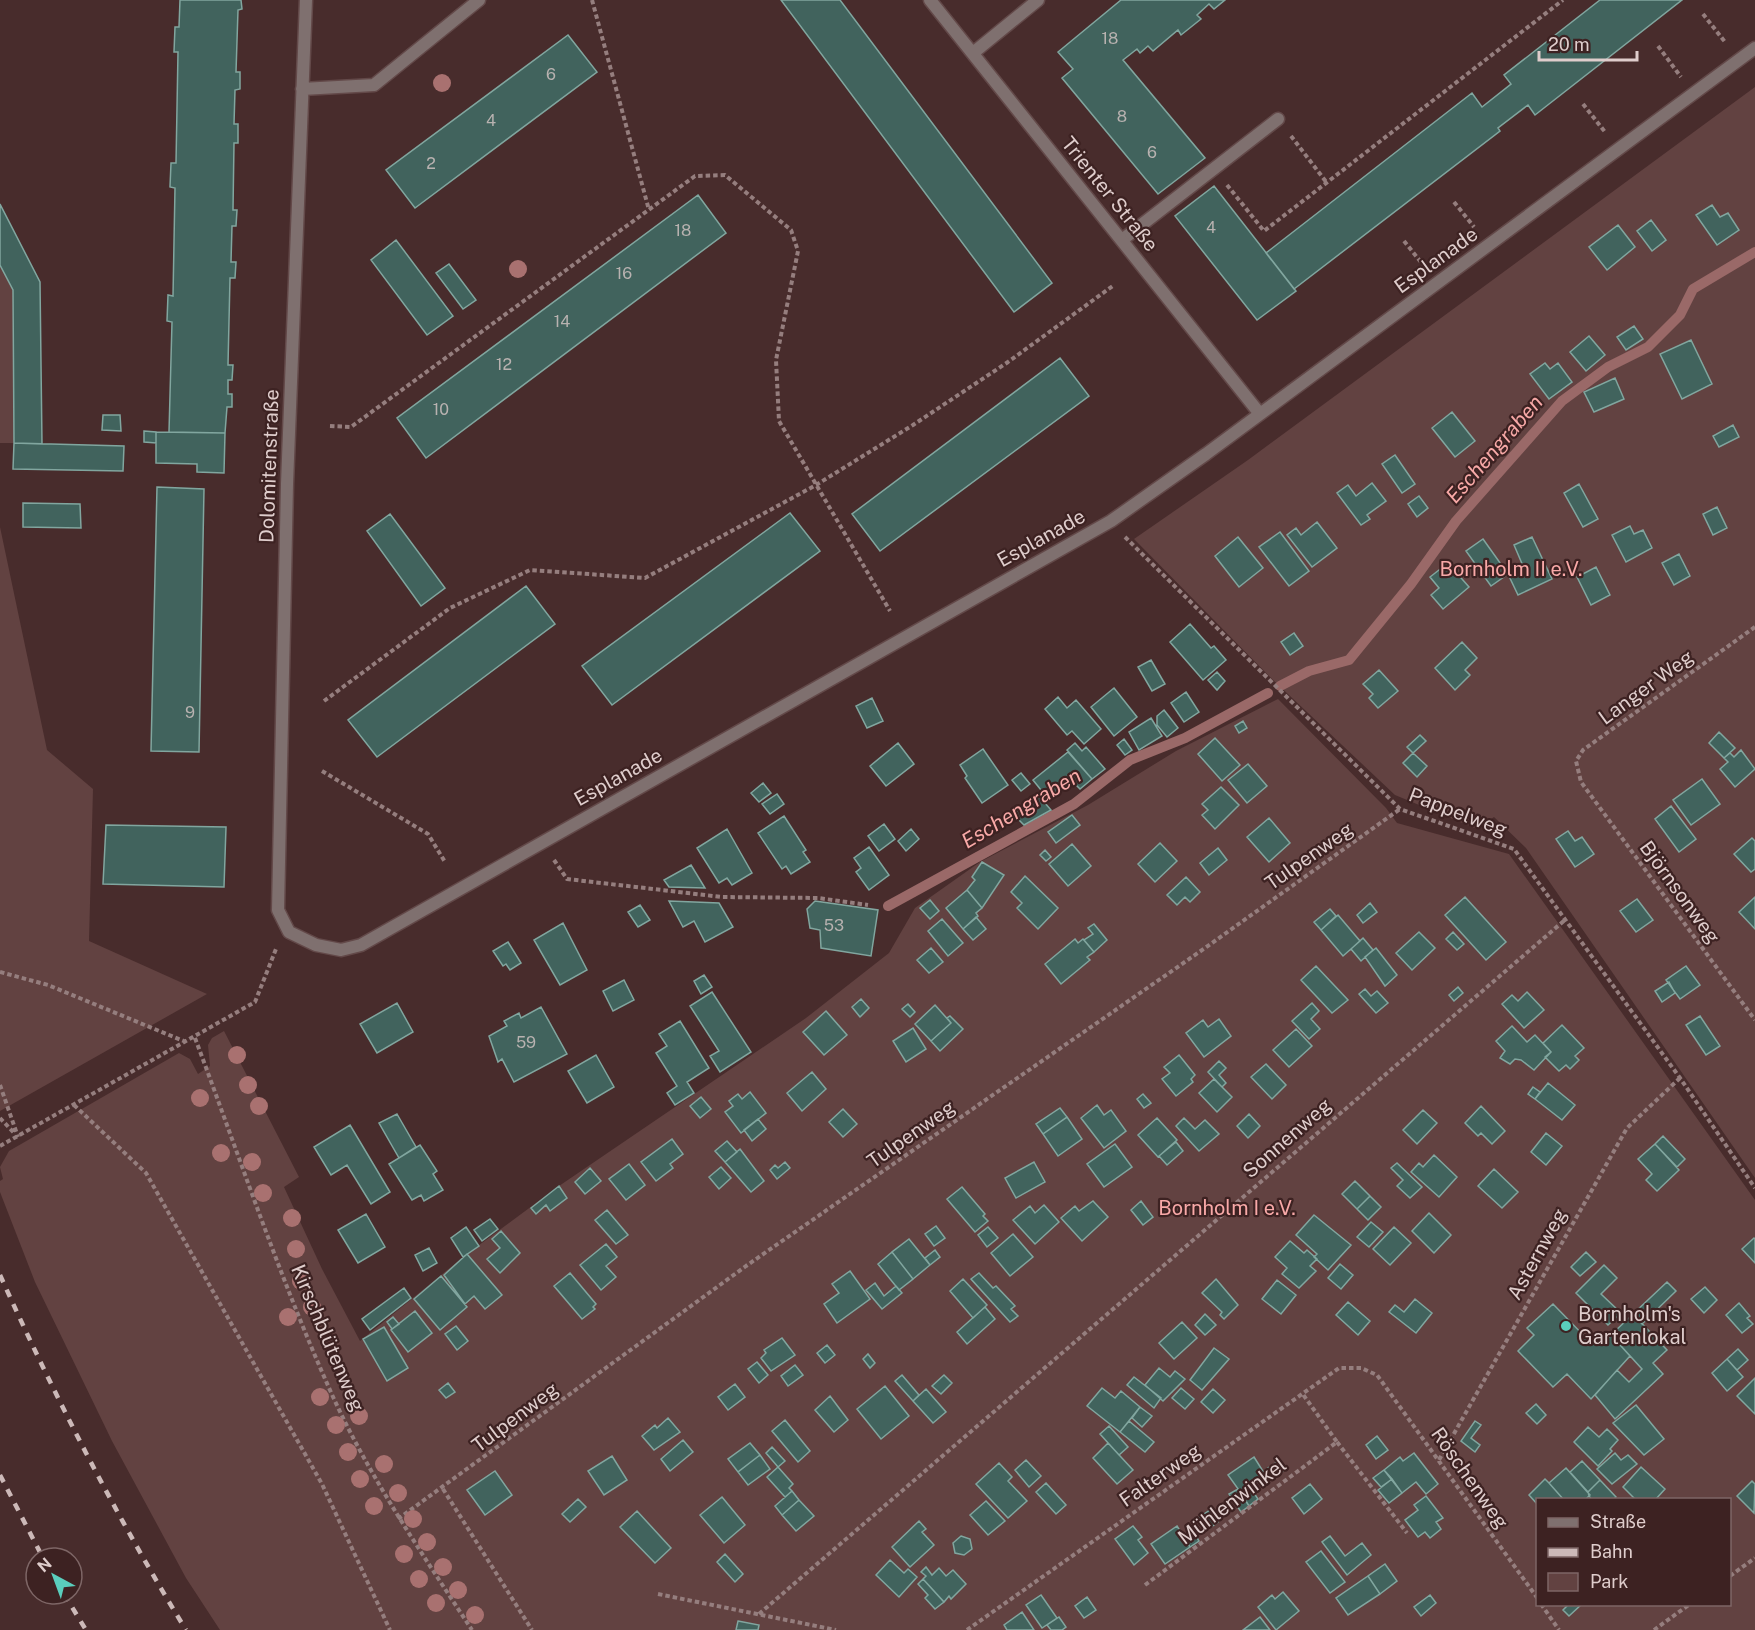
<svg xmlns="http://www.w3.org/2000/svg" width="1755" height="1630" font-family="'Public Sans',sans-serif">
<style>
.green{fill:#624241;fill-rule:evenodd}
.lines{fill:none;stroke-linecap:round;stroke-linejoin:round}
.stream{stroke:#9a6968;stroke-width:10}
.building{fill:#41635d;stroke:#81a69f;stroke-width:1.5}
.lane-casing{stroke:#634949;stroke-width:15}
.street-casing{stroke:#634949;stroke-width:15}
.path{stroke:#957e7e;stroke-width:4;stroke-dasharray:4.5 3;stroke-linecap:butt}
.lane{stroke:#7f706f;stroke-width:12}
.street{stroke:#7f706f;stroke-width:12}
.rail{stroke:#ccb9b8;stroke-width:4.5;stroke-dasharray:8 8;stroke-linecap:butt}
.tree{fill:#a97170}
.poi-dot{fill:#5acebd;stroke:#3d2222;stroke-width:2}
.labels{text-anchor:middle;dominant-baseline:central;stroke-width:4.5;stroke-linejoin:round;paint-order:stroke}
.number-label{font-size:16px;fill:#b8b2b0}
.street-label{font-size:20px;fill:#dfcdcc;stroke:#3d2222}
.park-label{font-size:20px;fill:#f9a9a8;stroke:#3d2222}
.poi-label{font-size:20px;fill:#dfcdcc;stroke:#3d2222;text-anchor:start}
.water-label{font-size:21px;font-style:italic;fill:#f8a9a7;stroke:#3d2222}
</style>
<rect width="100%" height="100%" fill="#482c2c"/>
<!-- green -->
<path class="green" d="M1755,87V1178L1526,848L1494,817L1477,829L1395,795L1272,679L1134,539L1248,460Z
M0,265L13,290L14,443H0Z
M0,527L47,750L93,789L89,941L207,994L0,1111Z
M1278,699L1386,808L1397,823L1509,854L1755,1200V1630H220L186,1578L112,1441L35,1282L0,1192V1181L3,1179L0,1167L9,1151L179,1053L190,1059L198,1074L210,1066L208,1045L212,1038L224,1031L299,1177L284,1187L322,1269L360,1341L467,1254L559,1186L806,1018L889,953L915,908L980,862L1088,805L1176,751ZM1538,1500H1730V1604H1538Z"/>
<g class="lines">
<!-- stream -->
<path class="stream" d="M1280,686L1309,671L1349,660L1411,584L1456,521L1562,401L1608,367L1648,347L1680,315L1693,289L1755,252
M888,906L1074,804L1130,760L1185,738L1268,693"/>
</g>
<!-- building -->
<path class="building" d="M180,0H241L242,9L238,10L236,72H240V89L235,90L234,124H238V143H234L233,210H237L236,226H232L231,262H236L235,278H230L228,365H233L232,380H228V394H232V407H227L225,433L169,432L172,322L167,321L168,295L173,296L175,188L170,187L171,163H176L178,52H174L175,27H179Z
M781,0H840L1052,283L1014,312Z
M1121,0H1225L1214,9L1209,4L1197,15L1201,19L1181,35L1178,30L1153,51L1148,46L1140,53L1137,49L1123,60L1205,158L1158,194L1062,78L1073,69L1058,52Z
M1600,0H1682L1535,115L1528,105L1498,128L1500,131L1294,289L1266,253L1472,93L1482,107L1511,84L1504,75Z
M568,35L597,72L415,208L386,170Z
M1214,186L1296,291L1257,320L1175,216Z
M698,195L726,233L426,458L397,418Z
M0,204L40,282L42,444L14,443L13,290L0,265Z
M1712,205L1720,217L1728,213L1739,230L1717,245L1696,215Z
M1651,220L1666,240L1652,251L1637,231Z
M1618,225L1635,247L1607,270L1589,247Z
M396,240L453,316L427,335L371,260Z
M449,264L476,300L463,309L436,273Z
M1634,326L1643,339L1626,350L1617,337Z
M1589,336L1605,355L1586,371L1570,352Z
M1691,340L1712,384L1682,399L1660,354Z
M1060,358L1089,396L880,551L852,514Z
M1545,363L1550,369L1558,363L1572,382L1549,399L1530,374Z
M1615,378L1624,399L1594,412L1584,392Z
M1452,412L1475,441L1455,457L1432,428Z
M103,415H120L121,431L102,430Z
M1733,425L1739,437L1719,447L1713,436Z
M144,431L156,432V443L144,442Z
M156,432L225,433L224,473L197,472V464L156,463Z
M14,443L124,446L123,471L13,469Z
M1395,455L1415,484L1402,493L1382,464Z
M1372,483L1386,501L1367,515L1370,519L1361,525L1337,493L1348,485L1356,496Z
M1579,484L1598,519L1583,527L1564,493Z
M157,487L204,489L199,752L151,751Z
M1419,496L1428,508L1417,517L1408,504Z
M23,503L80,504L81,528L23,527Z
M1717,507L1727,528L1713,535L1703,514Z
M790,513L820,551L612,705L582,666Z
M390,514L445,588L421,606L367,531Z
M1317,522L1337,548L1312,567L1287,535L1296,528L1301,535Z
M1630,526L1634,534L1643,530L1652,548L1626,562L1612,535Z
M1280,532L1309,571L1289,586L1259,547Z
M1238,537L1263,568L1239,587L1215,556Z
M1532,537L1552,579L1518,595L1508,574L1523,566L1514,545Z
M1483,539L1508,574L1491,586L1466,551Z
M1679,554L1690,576L1674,585L1662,563Z
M1448,563L1469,587L1443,609L1431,595L1439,588L1430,577Z
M1596,567L1610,595L1591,605L1577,577Z
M526,586L555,624L377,757L348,720Z
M1190,624L1211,648L1214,646L1226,660L1203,680L1170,642Z
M1294,633L1303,646L1290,655L1281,642Z
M1462,642L1477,658L1465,670L1470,675L1455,690L1435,668Z
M1151,660L1165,684L1152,691L1138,667Z
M1379,670L1398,691L1378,708L1369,698L1373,694L1363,684Z
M1217,672L1225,681L1217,690L1208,680Z
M1114,688L1137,717L1114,736L1091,707Z
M1186,692L1199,712L1184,722L1171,703Z
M1058,697L1067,708L1076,700L1101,729L1084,744L1072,731L1067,735L1045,709Z
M872,698L883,721L867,728L856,706Z
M1164,710L1178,728L1167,737L1157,725V716Z
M1151,718L1162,736L1139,750L1129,732Z
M1243,721L1247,728L1239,733L1235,726Z
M1719,732L1735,748L1724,758L1709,743Z
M1420,735L1426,741L1413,753L1407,747Z
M1215,738L1240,765L1222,781L1198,754Z
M1124,739L1132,750L1125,755L1117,745Z
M898,743L914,764L886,786L870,766Z
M1075,743L1082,751L1086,747L1105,769L1092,779L1067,750Z
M983,749L1008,785L982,803L965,778L967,776L960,765Z
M1741,750L1755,769L1735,787L1720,769L1728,762L1724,758L1730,753L1734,757Z
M1068,752L1092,779L1080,789L1073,782L1049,800L1033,780Z
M1413,753L1427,766L1417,777L1403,763Z
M1248,764L1267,786L1247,803L1228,780Z
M1021,773L1030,784L1021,791L1012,780Z
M1702,779L1720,804L1691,825L1673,800Z
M763,783L771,793L759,802L751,793Z
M1221,787L1239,805L1215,829L1202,815L1208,810L1202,804Z
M777,794L784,804L770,814L762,804Z
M1038,795L1051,810L1024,825L1013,814Z
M1671,806L1696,839L1679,852L1655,819Z
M1072,815L1080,825L1056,843L1048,832Z
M784,816L806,850L803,852L810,862L791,874L786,866L782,869L758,833Z
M1269,818L1290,843L1269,862L1247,837Z
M884,824L895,839L879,851L868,836Z
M106,825L226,827L224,887L103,884Z
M727,829L752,873L732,885L727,878L719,883L697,848Z
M911,829L919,839L906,851L898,841Z
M1568,831L1575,841L1582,837L1594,854L1575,867L1556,839Z
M1752,838L1755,841V869L1751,872L1734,854Z
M1160,843L1177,861L1155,882L1138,864Z
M1072,844L1091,866L1068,886L1049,864Z
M869,847L889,875L869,890L856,872L861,868L854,858Z
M1218,848L1227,860L1209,875L1200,863Z
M1045,850L1051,857L1046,861L1040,855Z
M982,862L1004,875L982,908L967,890L975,880L972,877Z
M691,865L705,888L669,887L664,880Z
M1025,876L1058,908L1038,929L1017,908L1022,903L1011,892Z
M1186,877L1200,892L1190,902L1185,897L1177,905L1167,895Z
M967,890L982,908L976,913L978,916L963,929L946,908Z
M1465,897L1506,942L1486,960L1445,915Z
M1755,897V929L1739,912Z
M1637,899L1653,920L1636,932L1620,911Z
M930,900L939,911L930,919L920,908Z
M669,901L719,903L733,927L705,942L694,921L683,927Z
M815,901L878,910L871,956L821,948L820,930L810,928L807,909Z
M1370,903L1377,912L1363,923L1357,915Z
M640,905L650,920L638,927L628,912Z
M1330,909L1336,916L1321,930L1314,922Z
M1338,915L1360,941L1343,956L1321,930Z
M976,917L986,929L973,940L963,929Z
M942,919L963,943L948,956L928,931Z
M563,923L587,970L560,985L534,940Z
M1094,924L1107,940L1094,952L1084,940L1093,934L1088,928Z
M1419,932L1435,948L1412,970L1396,953Z
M1453,932L1464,944L1457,950L1446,939Z
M1363,938L1373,950L1361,961L1351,949Z
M1075,939L1078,943L1083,939L1094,952L1087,957L1090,960L1061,984L1045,964Z
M508,942L521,963L510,970L506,964L503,966L493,951Z
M931,948L943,962L929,973L917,960Z
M1376,948L1397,975L1385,986L1365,957Z
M1316,966L1348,1000L1332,1013L1301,980Z
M1686,966L1700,985L1680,999L1666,980Z
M704,975L712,987L701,994L694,981Z
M624,980L634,1000L613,1011L603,991Z
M1669,982L1675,993L1662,1002L1655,991Z
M1458,987L1463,993L1454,1001L1449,995Z
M1365,989L1371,996L1377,991L1388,1003L1376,1013L1359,994Z
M712,992L751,1052L720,1072L710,1056L719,1051L690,1006Z
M1527,992L1544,1010L1524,1028L1502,1004L1512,995L1518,1001Z
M861,999L869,1008L860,1017L852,1007Z
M397,1003L413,1032L377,1053L360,1024Z
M1312,1003L1319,1011L1311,1019L1320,1029L1309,1039L1292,1021Z
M908,1004L915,1012L910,1017L902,1009Z
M935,1005L951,1023L931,1041L915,1024Z
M541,1007L567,1054L514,1082L502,1059L498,1062L489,1036L507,1026L504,1021L519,1013L521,1018Z
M826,1011L847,1035L824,1055L803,1032Z
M950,1016L963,1029L940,1051L931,1041L951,1023L947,1018Z
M1700,1016L1720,1046L1706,1055L1686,1025Z
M1219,1019L1231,1036L1204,1057L1186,1033L1203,1020L1208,1027Z
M680,1021L709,1068L687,1082L694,1093L675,1105L667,1093L677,1086L656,1053L667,1046L659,1034Z
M1562,1025L1584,1048L1575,1056L1579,1060L1570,1069L1566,1065L1559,1071L1545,1057L1551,1052L1543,1043Z
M1512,1026L1527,1042L1535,1035L1551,1052L1534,1070L1521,1060L1515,1059L1510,1064L1500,1058L1505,1051L1496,1041Z
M913,1028L926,1049L906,1062L893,1041Z
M1296,1029L1312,1046L1289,1067L1273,1050Z
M596,1055L614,1087L587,1103L568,1071Z
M1179,1055L1195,1075L1191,1079L1193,1082L1176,1096L1162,1079L1170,1073L1164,1067Z
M1219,1061L1226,1068L1219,1075L1226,1083L1222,1087L1208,1072Z
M1266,1064L1286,1085L1272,1099L1251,1077Z
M812,1072L826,1089L802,1111L787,1093Z
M1214,1079L1232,1097L1217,1112L1199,1093Z
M1548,1083L1575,1105L1562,1120L1535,1099Z
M1533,1087L1540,1092L1535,1099L1528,1094Z
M750,1092L766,1113L741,1133L725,1112L733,1106L729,1101L738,1094L742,1099Z
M1143,1094L1151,1103L1144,1108L1137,1099Z
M701,1097L711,1109L700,1118L690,1106Z
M1097,1105L1104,1115L1111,1110L1126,1131L1104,1148L1081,1118Z
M1481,1106L1505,1131L1492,1144L1481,1133L1478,1136L1465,1123Z
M1060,1108L1067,1117L1043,1134L1036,1124Z
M843,1109L857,1124L843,1137L829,1122Z
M1423,1110L1437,1123L1417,1144L1403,1130Z
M397,1114L416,1147L399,1158L379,1123Z
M1249,1114L1260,1126L1248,1138L1237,1126Z
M1067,1117L1082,1139L1058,1156L1043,1134Z
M1157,1118L1177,1140L1158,1157L1138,1135Z
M1184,1118L1195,1129L1205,1120L1219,1134L1199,1151L1176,1126Z
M758,1119L766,1129L752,1141L744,1130Z
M350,1125L390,1192L371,1204L347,1165L331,1175L314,1147Z
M1546,1133L1562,1146L1546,1165L1531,1152Z
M1663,1136L1685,1159L1677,1167L1655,1144Z
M672,1139L683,1154L670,1164L673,1168L656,1181L641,1162Z
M727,1141L737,1152L725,1162L715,1151Z
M1176,1142L1183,1151L1167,1165L1159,1156Z
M1115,1144L1132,1167L1104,1187L1087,1164Z
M1655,1144L1679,1170L1657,1191L1646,1180L1652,1174L1638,1159Z
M420,1145L437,1171L433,1174L443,1190L424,1201L421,1195L412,1200L389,1164Z
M740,1149L764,1181L751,1192L725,1162Z
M1434,1155L1457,1177L1439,1197L1411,1172L1419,1163L1423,1167Z
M785,1162L790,1168L777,1179L770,1170L775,1165L778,1168Z
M1034,1162L1045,1182L1016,1198L1005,1178Z
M1397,1163L1422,1187L1410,1198L1397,1186L1403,1180L1391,1168Z
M629,1164L645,1185L626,1200L609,1179Z
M721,1167L731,1178L719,1189L709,1177Z
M590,1168L601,1181L585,1194L575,1182Z
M1494,1169L1518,1192L1502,1208L1478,1186Z
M1355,1181L1370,1196L1357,1209L1342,1194Z
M559,1186L567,1198L550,1211L546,1205L536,1214L531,1208Z
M962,1187L985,1214L983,1216L988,1221L975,1232L947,1199Z
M1370,1196L1381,1207L1368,1220L1357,1209Z
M1093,1201L1108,1217L1082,1241L1061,1218L1075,1206L1079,1211Z
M1141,1201L1153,1217L1143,1225L1131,1210Z
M1044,1205L1059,1222L1035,1244L1013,1220L1030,1206L1035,1213Z
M607,1210L628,1235L616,1244L595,1220Z
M1429,1213L1451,1235L1434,1253L1412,1231Z
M366,1214L385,1247L358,1263L338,1230Z
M1314,1215L1351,1245L1328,1270L1314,1257L1317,1254L1296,1235Z
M490,1219L498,1229L482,1241L474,1230Z
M1371,1222L1383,1232L1369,1247L1357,1237Z
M936,1226L945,1238L934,1246L925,1234Z
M466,1227L479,1246L463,1257L451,1238Z
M988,1227L998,1238L987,1247L978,1235Z
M1394,1227L1411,1243L1390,1265L1373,1249Z
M501,1231L520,1253L500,1273L487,1259L500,1248L492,1239Z
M1013,1234L1033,1257L1010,1276L991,1253Z
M1754,1238L1755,1239V1263L1742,1249Z
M909,1239L930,1265L913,1279L892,1252Z
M1290,1241L1304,1253L1307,1250L1317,1259L1310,1266L1316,1271L1299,1288L1282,1274L1287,1268L1275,1257Z
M606,1244L617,1257L606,1266L616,1277L601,1290L580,1265Z
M429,1248L437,1263L423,1271L415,1255Z
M935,1250L940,1257L930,1265L925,1258Z
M892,1252L913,1279L899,1290L878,1264Z
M1586,1252L1596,1262L1580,1276L1571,1267Z
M467,1254L502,1295L485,1309L474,1296L465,1304L444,1275Z
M1340,1264L1353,1275L1341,1289L1328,1278Z
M1604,1265L1617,1278L1601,1294L1621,1313L1608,1325L1576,1293Z
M850,1271L870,1299L837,1323L824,1304L839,1293L832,1284Z
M570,1273L596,1304L593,1307L595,1309L582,1319L554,1286Z
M979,1273L993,1288L996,1286L1015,1306L1011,1309L1018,1316L1010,1322L971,1279Z
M441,1276L467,1307L440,1330L414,1299Z
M963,1279L987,1305L973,1318L950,1291Z
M1216,1279L1238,1305L1224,1319L1220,1315L1222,1312L1202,1293Z
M1277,1280L1296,1295L1281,1314L1262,1299Z
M1667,1282L1676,1291L1642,1324L1633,1314Z
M875,1283L884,1296L896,1286L902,1293L882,1309L866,1290Z
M1705,1287L1717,1300L1704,1313L1691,1299Z
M404,1288L411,1298L370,1330L362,1319Z
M1415,1299L1432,1313L1416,1333L1389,1312L1395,1305L1404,1312Z
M1348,1302L1370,1321L1358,1335L1336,1315Z
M1739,1303L1750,1316L1747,1318L1753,1324L1742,1333L1726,1315Z
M1553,1304L1591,1343L1598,1336L1604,1342L1611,1335L1630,1356L1591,1399L1567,1374L1553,1387L1518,1351L1534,1335L1527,1328Z
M985,1307L995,1319L967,1344L957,1332Z
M415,1311L432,1333L408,1352L391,1330Z
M1205,1314L1216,1325L1205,1335L1195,1325Z
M1633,1314L1667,1350L1653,1363L1663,1374L1615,1419L1595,1395L1617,1370L1629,1382L1642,1369L1611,1335Z
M393,1317L399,1324L392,1329L387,1322Z
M1182,1322L1197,1338L1174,1359L1159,1343Z
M456,1326L468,1341L457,1350L445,1334Z
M384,1327L408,1368L387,1381L363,1339Z
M782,1338L795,1355L771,1371L761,1358L766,1353L764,1350Z
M827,1345L835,1355L825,1363L817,1353Z
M1214,1348L1229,1359L1202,1390L1190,1380Z
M1738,1349L1748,1360L1737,1370L1727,1359Z
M868,1354L875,1363L870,1368L863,1359Z
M1727,1359L1743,1377L1727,1391L1712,1373Z
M757,1362L768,1375L759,1383L748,1369Z
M795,1365L803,1375L788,1386L781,1376Z
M1159,1368L1170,1377L1175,1371L1185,1379L1163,1401L1145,1385Z
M902,1375L919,1395L913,1401L895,1381Z
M944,1375L952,1383L941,1394L932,1386Z
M1134,1377L1161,1398L1154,1408L1127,1385Z
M1755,1378V1414L1737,1396Z
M448,1383L455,1392L446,1398L439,1390Z
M735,1384L745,1397L728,1410L718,1397Z
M885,1386L909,1416L881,1439L857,1409Z
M1102,1388L1115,1398L1121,1391L1140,1407L1120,1432L1087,1406Z
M1181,1388L1194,1399L1185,1409L1172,1398Z
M926,1389L946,1412L933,1423L913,1401Z
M1213,1389L1225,1400L1213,1413L1201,1402Z
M830,1396L848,1420L834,1432L815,1410Z
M1536,1404L1546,1415L1537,1424L1526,1413Z
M1636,1405L1664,1439L1644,1455L1613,1423Z
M1140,1407L1152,1416L1142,1427L1132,1418Z
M668,1418L680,1432L654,1450L642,1436L655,1425L657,1428Z
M785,1420L810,1451L798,1462L772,1431Z
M1129,1421L1154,1442L1145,1452L1120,1432Z
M1475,1421L1481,1425L1471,1438L1480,1445L1475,1452L1461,1441Z
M1109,1426L1128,1447L1119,1455L1100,1434Z
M1588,1427L1599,1437L1607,1429L1618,1440L1610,1449L1612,1451L1598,1466L1574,1442Z
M1377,1436L1388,1450L1376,1459L1366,1445Z
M683,1440L693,1452L670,1471L661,1459Z
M750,1443L760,1455L738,1472L728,1459Z
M1108,1443L1133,1470L1117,1484L1093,1458Z
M772,1447L785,1461L778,1467L766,1453Z
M1414,1453L1438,1484L1426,1494L1416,1482L1402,1493L1384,1470L1400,1457L1403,1461Z
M1615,1453L1621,1460L1628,1455L1637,1464L1612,1484L1597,1469Z
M760,1455L770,1469L748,1485L738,1472Z
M612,1456L627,1480L604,1495L588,1471Z
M1254,1457L1266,1476L1241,1493L1228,1475Z
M1026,1460L1041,1476L1029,1487L1015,1470Z
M1582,1461L1600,1480L1588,1492L1570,1472Z
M1277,1462L1283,1471L1274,1477L1268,1468Z
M999,1463L1012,1477L1008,1481L1027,1501L1008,1518L976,1484Z
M778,1467L793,1484L789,1488L792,1491L785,1497L767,1477Z
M1641,1467L1665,1489L1655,1500H1636L1623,1487Z
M1566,1468L1590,1495L1585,1500H1564L1549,1483Z
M1384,1470L1392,1479L1381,1487L1373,1478Z
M495,1471L512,1495L485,1515L467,1490Z
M1392,1479L1402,1493L1389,1503L1378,1490Z
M1545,1479L1549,1483L1564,1500H1538V1505L1529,1495Z
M1600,1480L1616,1497L1613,1500H1592L1589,1496L1588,1492Z
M1752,1481L1755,1484L1754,1513L1737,1496Z
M1046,1483L1066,1505L1056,1514L1036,1492Z
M1310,1484L1322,1499L1304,1514L1292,1498Z
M1250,1487L1258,1499L1249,1506L1241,1493Z
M1238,1489L1249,1506L1241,1512L1229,1494Z
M792,1491L799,1500L782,1515L775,1506Z
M1426,1496L1443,1518L1436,1522L1441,1529L1430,1538L1425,1532L1418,1537L1405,1520L1418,1510L1414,1505Z
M722,1497L745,1525L724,1543L700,1515Z
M578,1499L586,1507L570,1522L562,1514Z
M799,1500L814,1516L796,1531L782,1515Z
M986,1501L1005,1521L988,1535L970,1515Z
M1210,1510L1218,1522L1207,1530L1198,1518Z
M637,1511L671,1548L655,1563L620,1527Z
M919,1521L926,1529L922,1532L934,1545L910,1567L892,1547Z
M1133,1526L1142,1537L1138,1540L1148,1553L1134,1565L1115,1539Z
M1177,1526L1190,1547L1165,1564L1151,1544Z
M1193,1531L1199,1541L1190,1547L1184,1537Z
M961,1536L970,1539L972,1549L964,1555L955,1553L953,1543Z
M1330,1536L1345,1556L1362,1543L1371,1555L1347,1575L1322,1542Z
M1321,1551L1345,1582L1330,1593L1306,1562Z
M725,1554L743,1574L735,1582L717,1562Z
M890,1560L904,1573L908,1569L917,1577L899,1597L876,1575Z
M1385,1564L1397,1581L1380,1594L1368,1576Z
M926,1567L932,1575L939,1568L946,1576L953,1570L966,1584L951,1599L949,1596L944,1602L923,1579L926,1576L921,1572Z
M1368,1576L1380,1594L1348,1615L1336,1598Z
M923,1579L944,1602L935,1609L925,1598L928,1595L918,1584Z
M1283,1592L1299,1611L1276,1630L1258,1607L1272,1595L1275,1599Z
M1041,1595L1057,1618L1042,1628L1026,1605Z
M1430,1595L1436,1603L1421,1616L1414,1607Z
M1087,1597L1096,1610L1084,1618L1075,1606Z
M1569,1604H1582L1569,1616L1563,1610Z
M1022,1612L1034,1630H1007L1004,1625Z
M1059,1617L1066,1627L1062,1630H1051L1047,1625Z
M1260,1617L1270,1630H1243Z
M738,1621L759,1625L758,1630H736Z"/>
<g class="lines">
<!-- lane casing -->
<g class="lane-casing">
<path id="lane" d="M1122,240L1278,119"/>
</g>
<!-- street casing -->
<g class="street-casing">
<path id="street" d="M306,0L287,484L278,910L289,932L316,945L341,950L361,945L1111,521L1206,454L1755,48
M930,0L1260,414
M973,53L1038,0
M302,89L374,85L479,0"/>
</g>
<!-- path -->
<path class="path" d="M592,0L649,210
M1703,14L1725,42
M1658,46L1681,77
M1583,104L1605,132
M1291,136L1327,183
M1227,185L1264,231L1563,0
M1454,202L1474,227
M1404,241L1424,266
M330,426L351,427L695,176L725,175L791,230L798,251L776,360L779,421L890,611
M1125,537L1400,809L1514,849L1680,1078L1755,1188
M1755,627L1583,750L1576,761L1581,782L1755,1020
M324,701L450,608L530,570L645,578L816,485L913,425L1008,362L1114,285
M322,771L428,834L445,862
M554,860L567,879L722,897L818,898L868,905
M0,972L48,985L186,1042
M195,1038C240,1158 281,1282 334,1399C372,1481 423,1555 472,1630
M0,1085L18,1137
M74,1105L146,1173L322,1484L390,1630
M0,1118L15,1134
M0,1146L255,1002L276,949
M1337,1442L1407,1533
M1439,1460L1627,1128L1680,1078
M443,1489L532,1630
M398,1519L746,1266L1205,948L1400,809
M1730,1576L1755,1558
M1145,1585L1337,1442L1302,1393
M658,1594L836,1630
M1541,1604L1559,1630
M759,1614L1566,919
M967,1630L1339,1368H1361L1377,1375L1538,1599
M1654,1630L1690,1604"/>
<!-- lane -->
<use href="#lane" class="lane"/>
<!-- street -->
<use href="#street" class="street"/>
<!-- rail -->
<path class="rail" d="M0,1275C55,1397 116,1516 186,1630
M0,1475L43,1558
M64,1594L86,1630"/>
</g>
<!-- trees -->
<g class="tree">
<circle cx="442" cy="83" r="9"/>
<circle cx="518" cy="269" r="9"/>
<circle cx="237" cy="1055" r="9"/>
<circle cx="248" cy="1085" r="9"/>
<circle cx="200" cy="1098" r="9"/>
<circle cx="259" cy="1106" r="9"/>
<circle cx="221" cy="1153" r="9"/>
<circle cx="252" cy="1162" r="9"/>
<circle cx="263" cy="1193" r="9"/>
<circle cx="292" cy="1218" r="9"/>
<circle cx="296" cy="1249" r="9"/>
<circle cx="301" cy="1281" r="9"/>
<circle cx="312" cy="1307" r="9"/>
<circle cx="288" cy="1317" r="9"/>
<circle cx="320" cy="1397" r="9"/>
<circle cx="359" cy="1416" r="9"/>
<circle cx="336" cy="1425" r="9"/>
<circle cx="348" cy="1452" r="9"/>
<circle cx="384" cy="1464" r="9"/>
<circle cx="360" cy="1479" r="9"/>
<circle cx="398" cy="1493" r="9"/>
<circle cx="374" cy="1506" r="9"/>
<circle cx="413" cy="1519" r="9"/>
<circle cx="427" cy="1542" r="9"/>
<circle cx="404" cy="1554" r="9"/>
<circle cx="443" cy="1567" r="9"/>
<circle cx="419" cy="1579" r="9"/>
<circle cx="458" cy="1590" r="9"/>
<circle cx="436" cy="1603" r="9"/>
<circle cx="475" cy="1615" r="9"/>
</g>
<!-- markers -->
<circle class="poi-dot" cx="1566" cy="1326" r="6"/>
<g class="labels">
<!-- number labels -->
<g class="number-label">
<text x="1110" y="38">18</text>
<text x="551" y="74">6</text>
<text x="1122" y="116">8</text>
<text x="491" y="120">4</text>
<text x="1152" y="152">6</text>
<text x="431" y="163">2</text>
<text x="1211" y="227">4</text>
<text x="683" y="230">18</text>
<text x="624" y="273">16</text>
<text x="562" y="321">14</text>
<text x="504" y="364">12</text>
<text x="441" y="409">10</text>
<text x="190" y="712">9</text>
<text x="834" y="925">53</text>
<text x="526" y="1042">59</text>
</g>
<!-- street labels -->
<g class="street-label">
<text transform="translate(1110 194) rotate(51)">Trienter Straße</text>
<text transform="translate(1436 260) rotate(-36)">Esplanade</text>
<text transform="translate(269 466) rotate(-88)">Dolomitenstraße</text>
<text transform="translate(1041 538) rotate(-29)">Esplanade</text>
<text transform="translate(1646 687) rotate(-36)">Langer Weg</text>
<text transform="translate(618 777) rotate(-29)">Esplanade</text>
<text transform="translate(1458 812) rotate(21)">Pappelweg</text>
<text transform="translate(1309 856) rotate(-35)">Tulpenweg</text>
<text transform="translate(1680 892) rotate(54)">Björnsonweg</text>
<text transform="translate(911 1134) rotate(-35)">Tulpenweg</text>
<text transform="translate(1287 1138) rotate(-41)">Sonnenweg</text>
<text transform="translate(1537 1254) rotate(-61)">Asternweg</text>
<text transform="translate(328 1338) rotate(67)">Kirschblütenweg</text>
<text transform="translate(515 1417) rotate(-37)">Tulpenweg</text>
<text transform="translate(1160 1475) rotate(-35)">Falterweg</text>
<text transform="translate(1470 1478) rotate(55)">Röschenweg</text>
<text transform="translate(1232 1501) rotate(-37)">Mühlenwinkel</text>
</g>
<!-- park labels -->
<g class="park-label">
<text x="1511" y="569">Bornholm II e.V.</text>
<text x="1227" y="1208">Bornholm I e.V.</text>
</g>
<!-- poi labels -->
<g class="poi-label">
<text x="1578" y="1314">Bornholm's<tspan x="1578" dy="23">Gartenlokal</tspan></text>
</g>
<!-- water labels -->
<g class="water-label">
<text transform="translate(1494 449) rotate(-49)">Eschengraben</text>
<text transform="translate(1021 808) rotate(-31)">Eschengraben</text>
</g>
</g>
<!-- legend -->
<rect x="1536" y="1498" width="195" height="108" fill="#3d2222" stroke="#7e6666" stroke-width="1.5"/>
<rect x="1548" y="1518" width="30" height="9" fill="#7f706f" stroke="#7e6666" stroke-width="1.5"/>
<text x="1590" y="1528" font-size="18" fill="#dfcdcc">Straße</text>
<rect x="1548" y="1548" width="30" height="9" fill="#ccb9b8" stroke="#7e6666" stroke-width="1.5"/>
<text x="1590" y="1558" font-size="18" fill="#dfcdcc">Bahn</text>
<rect x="1548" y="1573" width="30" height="18" fill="#624241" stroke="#7e6666" stroke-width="1.5"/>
<text x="1590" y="1588" font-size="18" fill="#dfcdcc">Park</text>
<!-- north arrow -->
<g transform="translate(54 1576) rotate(319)"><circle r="28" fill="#3d2222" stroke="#7e6666" stroke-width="1.5"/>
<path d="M0-4.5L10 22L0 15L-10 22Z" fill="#5acebd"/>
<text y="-9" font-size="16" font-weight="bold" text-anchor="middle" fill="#dfcdcc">N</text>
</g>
<!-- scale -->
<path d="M1539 51v9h98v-9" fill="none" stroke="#dfcdcc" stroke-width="3"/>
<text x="1548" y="51" font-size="18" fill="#dfcdcc" stroke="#3d2222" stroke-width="4.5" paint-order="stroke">20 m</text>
</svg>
